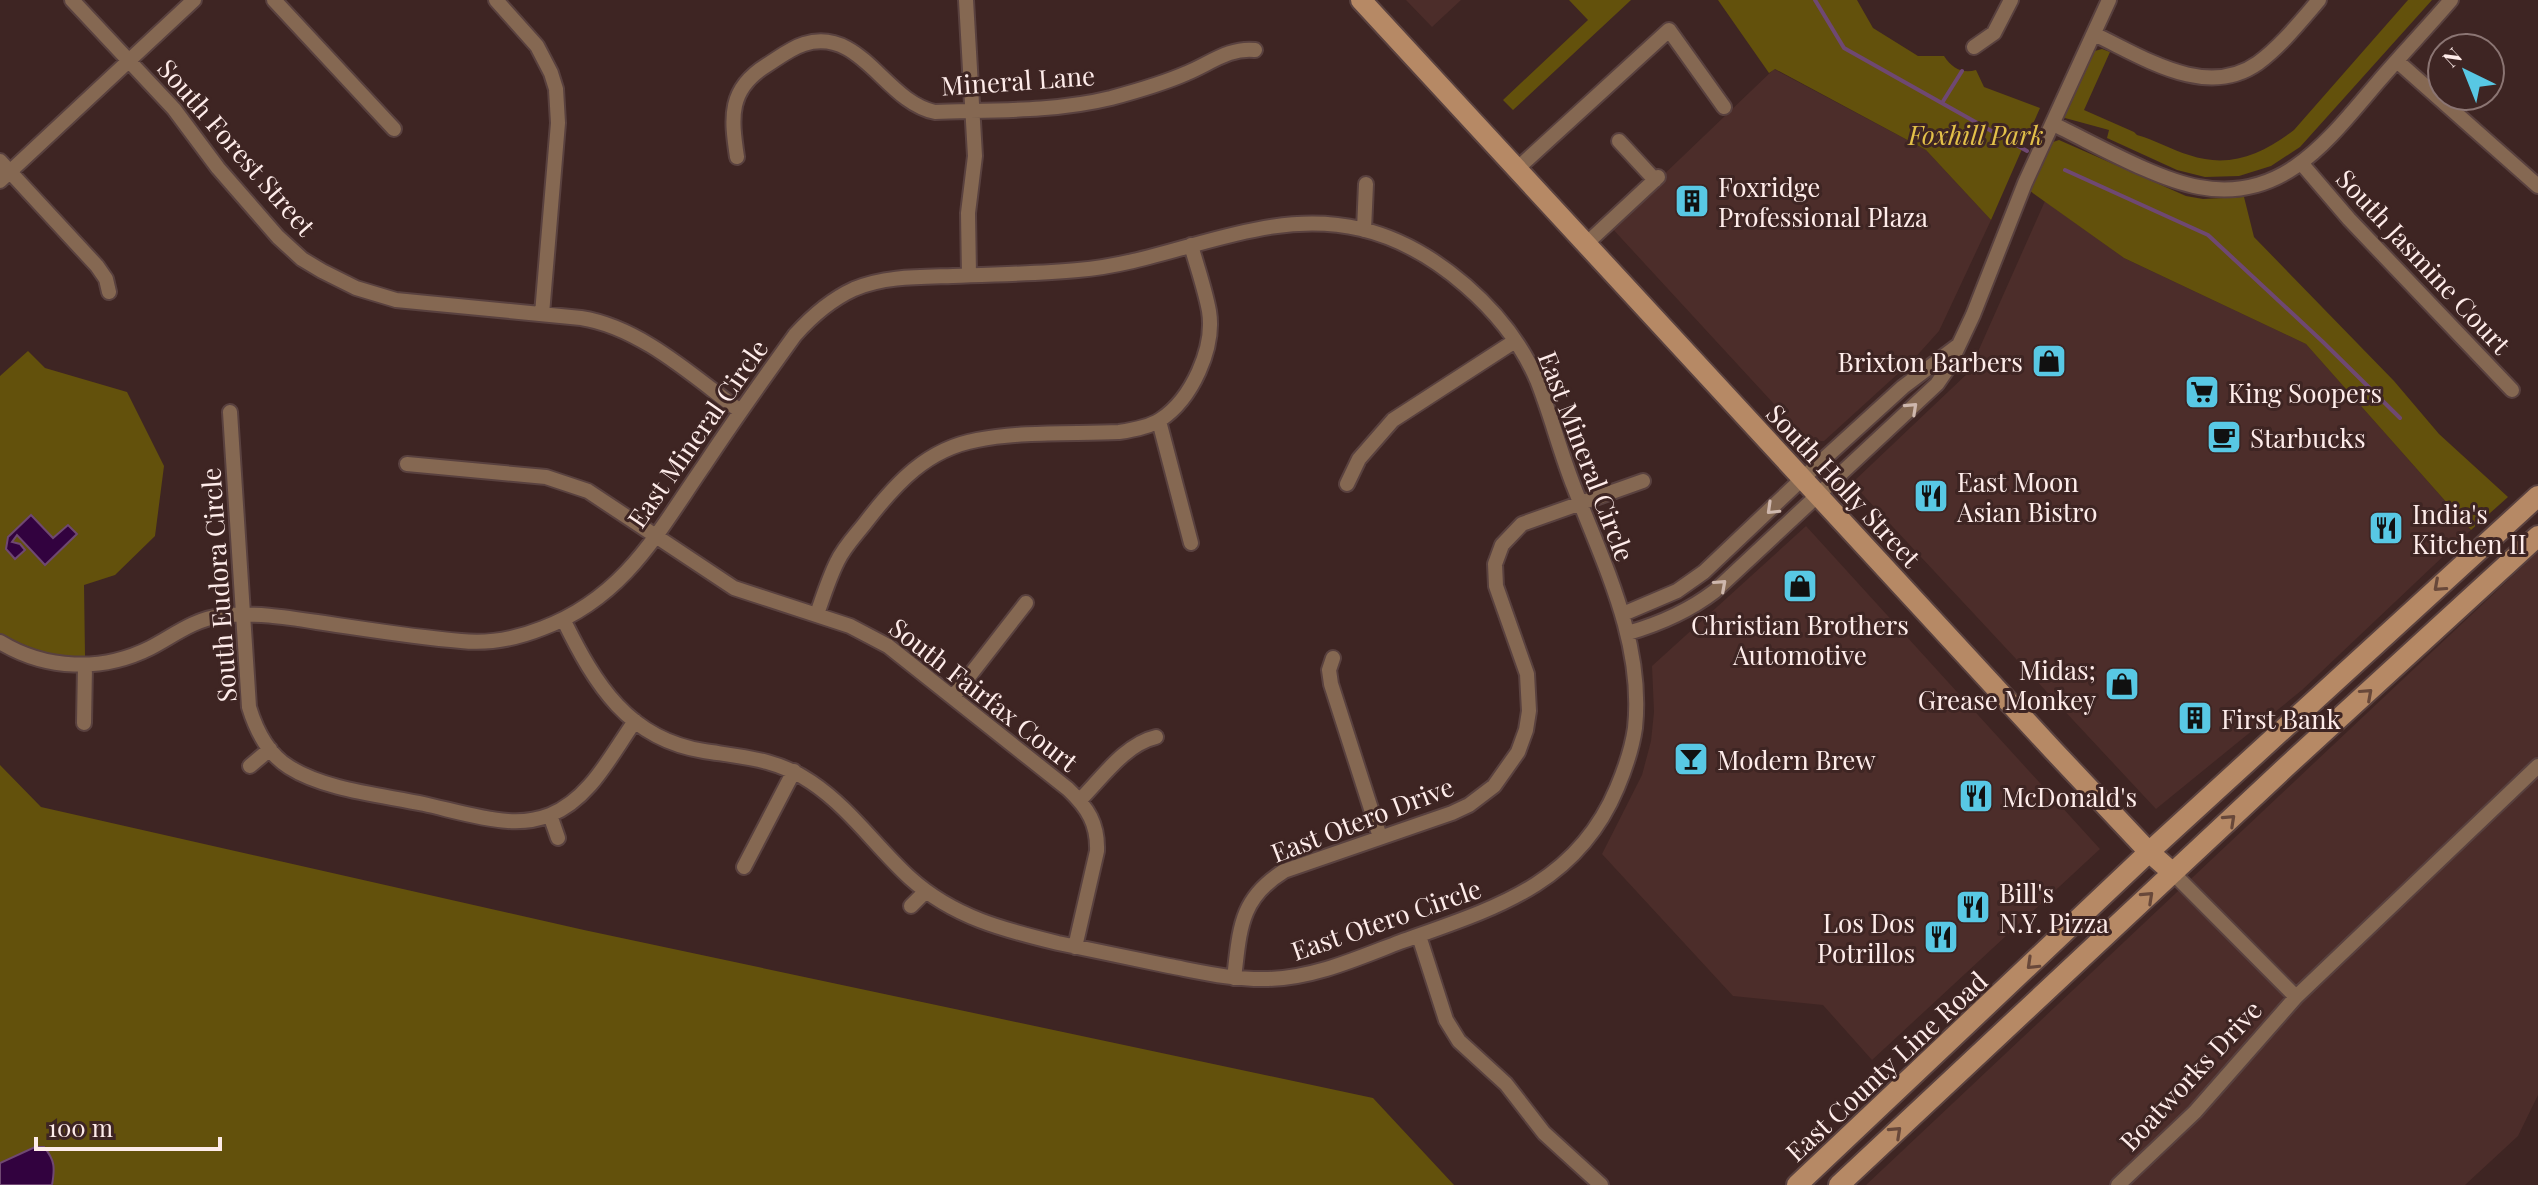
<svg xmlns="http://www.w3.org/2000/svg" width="2538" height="1185" font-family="'Playfair Display',serif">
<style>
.built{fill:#4c2d2a}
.green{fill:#63510c}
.water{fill:#32023f;stroke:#6f4872;stroke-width:2}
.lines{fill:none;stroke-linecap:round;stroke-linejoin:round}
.stream{stroke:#6f4872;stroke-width:4}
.street-casing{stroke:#59413f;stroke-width:18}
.secondary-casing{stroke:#59413f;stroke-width:24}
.street{stroke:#856852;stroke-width:14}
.secondary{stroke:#b68965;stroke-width:20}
.oneway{stroke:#ceb7ad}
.oneway2{stroke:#68483a}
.labels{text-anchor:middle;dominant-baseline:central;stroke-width:6;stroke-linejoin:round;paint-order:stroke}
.street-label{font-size:26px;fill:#feecea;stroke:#3e2523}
.park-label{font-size:26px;font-style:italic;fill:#e3c049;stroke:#3e2523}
.poi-label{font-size:26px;fill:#feecea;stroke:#3e2523;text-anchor:start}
</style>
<rect width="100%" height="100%" fill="#3e2523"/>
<!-- built -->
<path class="built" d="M1406,0H1461L1432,27Z
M1774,69L1926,150L1991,220L1939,331L1913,360L1824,441H1808L1610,226Z
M2045,201L2124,258L2306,344L2471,530L2302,690L2156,809L1852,483L1969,372Z
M1806,526L2100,849L1872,1060L1823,1005L1733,996L1602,854L1642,775L1651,741L1654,712L1652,666Z
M2538,552V1095L2518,1136L2465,1185H1866Z"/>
<!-- green -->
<path class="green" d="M1569,0H1631L1513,110L1503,100L1588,20Z
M1718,0H1857L1873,28L1918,56H1944C1952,68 1962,74 1976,70L1984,87L2040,108L1991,220L1926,150L1775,69L1769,73Z
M2408,0H2432L2300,147L2271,166L2239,176L2205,177L2177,170L2107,138L2109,130L2065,118L2064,113L2091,52L2102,49L2110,52L2084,110L2134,132L2137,135C2155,140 2172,150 2189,155C2230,169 2262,154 2294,130Z
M2059,140L2186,196L2203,199L2244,197L2254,237L2394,381L2439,434L2508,497L2471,530L2306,344L2124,258L2030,191L2053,142Z
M28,351L45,368L127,392L164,466L155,536L115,575L84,585L85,656C55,659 26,647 0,633V376Z
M0,765L41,807L584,930L1373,1098L1454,1185H0Z"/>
<!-- water -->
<path class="water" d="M31,515L53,538L68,525L77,534L45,565L17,535L12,542L20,544L25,550L15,559L6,549L8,537Z
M35,1147H44C55,1160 55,1168 52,1185H0V1163Z"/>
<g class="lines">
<!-- stream -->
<path class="stream" d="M1815,0L1844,48L2027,151
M1942,103L1962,71
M2065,170L2208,235L2323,342L2400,418"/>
<!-- street casing -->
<g class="street-casing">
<path id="street" d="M72,0L174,109L218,168L278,237L302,259L322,271L356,288L396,300L581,318C640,327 693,376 740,411
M274,0L394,129
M496,0L537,46L551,73L556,89L558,123L542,314
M966,0L975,156L968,213L969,275
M2094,34C2143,57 2206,100 2258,63C2281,46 2300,22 2319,0
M1974,47L1994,33L2011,0
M2397,61L2538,186
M2053,124C2095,144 2155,179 2199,187C2284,203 2329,139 2378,82C2402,54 2427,28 2451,0
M1619,141L1655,180
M737,157C731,117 728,89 767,65C778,58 791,48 804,44C861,26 885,102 935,112C993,110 1054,112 1111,98C1137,91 1162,84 1187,73C1209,64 1230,47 1255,50
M0,161L97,266L106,279L109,292
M2302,164L2349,219L2512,390
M1517,169L1669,30L1724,107
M0,181L194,0
M1364,230L1366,184
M1586,244L1658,177
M230,412L249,707C256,730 268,754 289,767C325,790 382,795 424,804C451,810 480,819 508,821C522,822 537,820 550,815C590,799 611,755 635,721
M1159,421L1191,543
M407,464L546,477L588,491L734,588L850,626L888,646L1068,789C1088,808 1098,824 1097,851L1075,947
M1347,484L1359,459L1393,420L1515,341
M817,614C823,597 829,578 837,562C844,547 856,535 866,522C896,483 927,449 977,440C1022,431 1074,434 1119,432C1133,430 1149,427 1160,420C1192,399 1215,348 1209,311C1205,289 1197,267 1191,245
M1623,614L1677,591L1704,572L1803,478L1903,387L1956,347
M1628,633C1659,624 1689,611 1715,591L1937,384L1948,368L1973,315L2025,183L2109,0
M0,642C46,670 102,672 150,648C173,636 194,619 221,616C253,612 285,617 317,622C365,629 413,637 461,641C488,644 518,638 543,628C625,597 658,532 705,464C734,420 764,378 795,335C812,316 830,300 854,289C885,276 920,277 953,276C995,274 1037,274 1078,270C1175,262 1263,206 1361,229C1434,246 1508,312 1537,380C1551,415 1560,452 1574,487C1604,565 1644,643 1635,728C1632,749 1625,769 1617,788C1576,886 1492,909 1400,942C1358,958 1314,978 1268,979C1234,980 1201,972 1169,966C1132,958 1095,951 1058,943C1004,930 953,917 910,878C876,847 850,808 811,782C778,759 743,757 704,751C628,739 595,684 564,621
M1333,658L1329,670L1331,684L1380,837
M953,697L1026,603
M84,723L85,666
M250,766L270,749
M1080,800C1101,779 1125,744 1156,737
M550,815L558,838
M744,867L794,771
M2173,873L2296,997
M911,906L926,891
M1419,936L1446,1020L1459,1041L1506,1084L1544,1133L1601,1185
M1234,978C1240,930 1239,899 1284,871L1452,813L1469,805L1494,786L1518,752L1526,730L1529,711L1527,674L1496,586L1495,564L1502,545L1522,524L1643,481
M2118,1185L2195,1112L2296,997L2538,766"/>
</g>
<!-- secondary casing -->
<g class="secondary-casing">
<path id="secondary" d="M1361,0L2053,750L2149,852L2173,873
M1797,1185L2149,852L2538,496
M1839,1185L2288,765L2538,536"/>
</g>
<!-- street -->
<use href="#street" class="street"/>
<!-- secondary -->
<use href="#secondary" class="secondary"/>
</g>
<!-- one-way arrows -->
<defs><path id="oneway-chevron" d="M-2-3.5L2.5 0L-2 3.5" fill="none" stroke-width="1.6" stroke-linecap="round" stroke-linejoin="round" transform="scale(2)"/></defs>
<g class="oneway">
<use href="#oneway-chevron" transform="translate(1912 408) rotate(-43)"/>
<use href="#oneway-chevron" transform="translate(1772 509) rotate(136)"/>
<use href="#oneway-chevron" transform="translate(1721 585) rotate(-42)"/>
</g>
<g class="oneway2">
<use href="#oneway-chevron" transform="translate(2439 586) rotate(138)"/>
<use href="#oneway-chevron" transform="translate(2367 694) rotate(-42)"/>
<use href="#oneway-chevron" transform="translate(2230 820) rotate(-43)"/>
<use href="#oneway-chevron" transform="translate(2148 897) rotate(-43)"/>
<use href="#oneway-chevron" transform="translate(2032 964) rotate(136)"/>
<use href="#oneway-chevron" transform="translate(1896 1132) rotate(-43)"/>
</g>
<!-- icons -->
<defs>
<g id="building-square" transform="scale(1.8)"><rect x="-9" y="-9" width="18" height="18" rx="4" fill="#58c8e4" stroke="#3e2523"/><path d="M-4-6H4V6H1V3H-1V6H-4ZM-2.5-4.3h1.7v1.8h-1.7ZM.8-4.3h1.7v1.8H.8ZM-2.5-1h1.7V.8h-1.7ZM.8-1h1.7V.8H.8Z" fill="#111"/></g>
<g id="shop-square" transform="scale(1.8)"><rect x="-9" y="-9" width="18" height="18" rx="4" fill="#58c8e4" stroke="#3e2523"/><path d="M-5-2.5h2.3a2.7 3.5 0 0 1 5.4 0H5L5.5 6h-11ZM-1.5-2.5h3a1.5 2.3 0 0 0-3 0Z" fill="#111"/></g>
<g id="supermarket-square" transform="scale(1.8)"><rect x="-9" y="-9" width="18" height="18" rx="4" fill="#58c8e4" stroke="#3e2523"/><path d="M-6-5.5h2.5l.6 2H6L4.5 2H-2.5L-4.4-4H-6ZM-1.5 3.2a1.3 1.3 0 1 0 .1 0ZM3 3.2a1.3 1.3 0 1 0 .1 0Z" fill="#111"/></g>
<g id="cafe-square" transform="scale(1.8)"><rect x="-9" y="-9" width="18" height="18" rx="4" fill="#58c8e4" stroke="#3e2523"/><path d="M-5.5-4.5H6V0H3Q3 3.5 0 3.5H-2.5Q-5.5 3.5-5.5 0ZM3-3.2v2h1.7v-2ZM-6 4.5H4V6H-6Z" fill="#111"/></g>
<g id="restaurant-square" transform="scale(1.8)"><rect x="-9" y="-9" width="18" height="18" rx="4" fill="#58c8e4" stroke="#3e2523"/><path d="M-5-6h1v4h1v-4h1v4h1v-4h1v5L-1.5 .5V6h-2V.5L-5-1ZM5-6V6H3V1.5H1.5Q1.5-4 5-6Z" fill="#111"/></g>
<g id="bar-square" transform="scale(1.8)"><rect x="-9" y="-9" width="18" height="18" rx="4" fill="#58c8e4" stroke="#3e2523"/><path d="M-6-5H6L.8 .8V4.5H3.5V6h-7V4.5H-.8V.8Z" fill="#111"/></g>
</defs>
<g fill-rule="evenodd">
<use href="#building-square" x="1692" y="201"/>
<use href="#shop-square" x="2049" y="361"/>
<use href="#supermarket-square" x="2202" y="392"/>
<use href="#cafe-square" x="2224" y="437"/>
<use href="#restaurant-square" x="1931" y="496"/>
<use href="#restaurant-square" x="2386" y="528"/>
<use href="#shop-square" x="1800" y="586"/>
<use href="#shop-square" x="2122" y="684"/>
<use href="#building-square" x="2195" y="718"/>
<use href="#bar-square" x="1691" y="759"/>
<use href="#restaurant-square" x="1976" y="796"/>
<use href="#restaurant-square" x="1973" y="907"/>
<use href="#restaurant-square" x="1941" y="937"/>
</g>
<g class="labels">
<!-- street labels -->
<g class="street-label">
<text transform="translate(1018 80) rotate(-4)">Mineral Lane</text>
<text transform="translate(237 147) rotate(49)">South Forest Street</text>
<text transform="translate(2424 261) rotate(47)">South Jasmine Court</text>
<text transform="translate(697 433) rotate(-55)">East Mineral Circle</text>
<text transform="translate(1587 456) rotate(69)">East Mineral Circle</text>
<text transform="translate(1844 485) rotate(47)">South Holly Street</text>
<text transform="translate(218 585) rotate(-94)">South Eudora Circle</text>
<text transform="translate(984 694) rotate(38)">South Fairfax Court</text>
<text transform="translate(1362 819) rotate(-21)">East Otero Drive</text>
<text transform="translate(1386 919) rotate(-19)">East Otero Circle</text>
<text transform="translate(1886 1066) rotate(-43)">East County Line Road</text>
<text transform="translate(2190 1075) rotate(-47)">Boatworks Drive</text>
</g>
<!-- park labels -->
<g class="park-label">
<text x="1976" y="134">Foxhill Park</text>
</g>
<!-- poi labels -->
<g class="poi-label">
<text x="1718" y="186">Foxridge<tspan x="1718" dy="30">Professional Plaza</tspan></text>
<text x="2023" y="361" text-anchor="end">Brixton Barbers</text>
<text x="2228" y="392">King Soopers</text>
<text x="2250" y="437">Starbucks</text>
<text x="1957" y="481">East Moon<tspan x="1957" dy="30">Asian Bistro</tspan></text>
<text x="2412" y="513">India's<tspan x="2412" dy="30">Kitchen II</tspan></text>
<text x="1800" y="624" text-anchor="middle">Christian Brothers<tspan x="1800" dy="30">Automotive</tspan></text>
<text x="2096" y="669" text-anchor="end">Midas;<tspan x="2096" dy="30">Grease Monkey</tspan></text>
<text x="2221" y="718">First Bank</text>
<text x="1717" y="759">Modern Brew</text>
<text x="2002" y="796">McDonald's</text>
<text x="1999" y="892">Bill's<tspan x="1999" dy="30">N.Y. Pizza</tspan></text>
<text x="1915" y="922" text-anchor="end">Los Dos<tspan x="1915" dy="30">Potrillos</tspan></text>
</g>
</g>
<!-- north arrow -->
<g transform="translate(2466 72) rotate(317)"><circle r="38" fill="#3e2523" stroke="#8b7573" stroke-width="2"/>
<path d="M0-6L14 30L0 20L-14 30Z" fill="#58c8e4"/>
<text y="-12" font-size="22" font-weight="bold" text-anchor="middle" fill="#feecea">N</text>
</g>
<!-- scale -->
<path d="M36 1137v12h184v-12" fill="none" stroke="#feecea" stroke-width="4"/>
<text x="48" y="1137" font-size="24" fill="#feecea" stroke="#3e2523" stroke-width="6" paint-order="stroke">100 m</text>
</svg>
